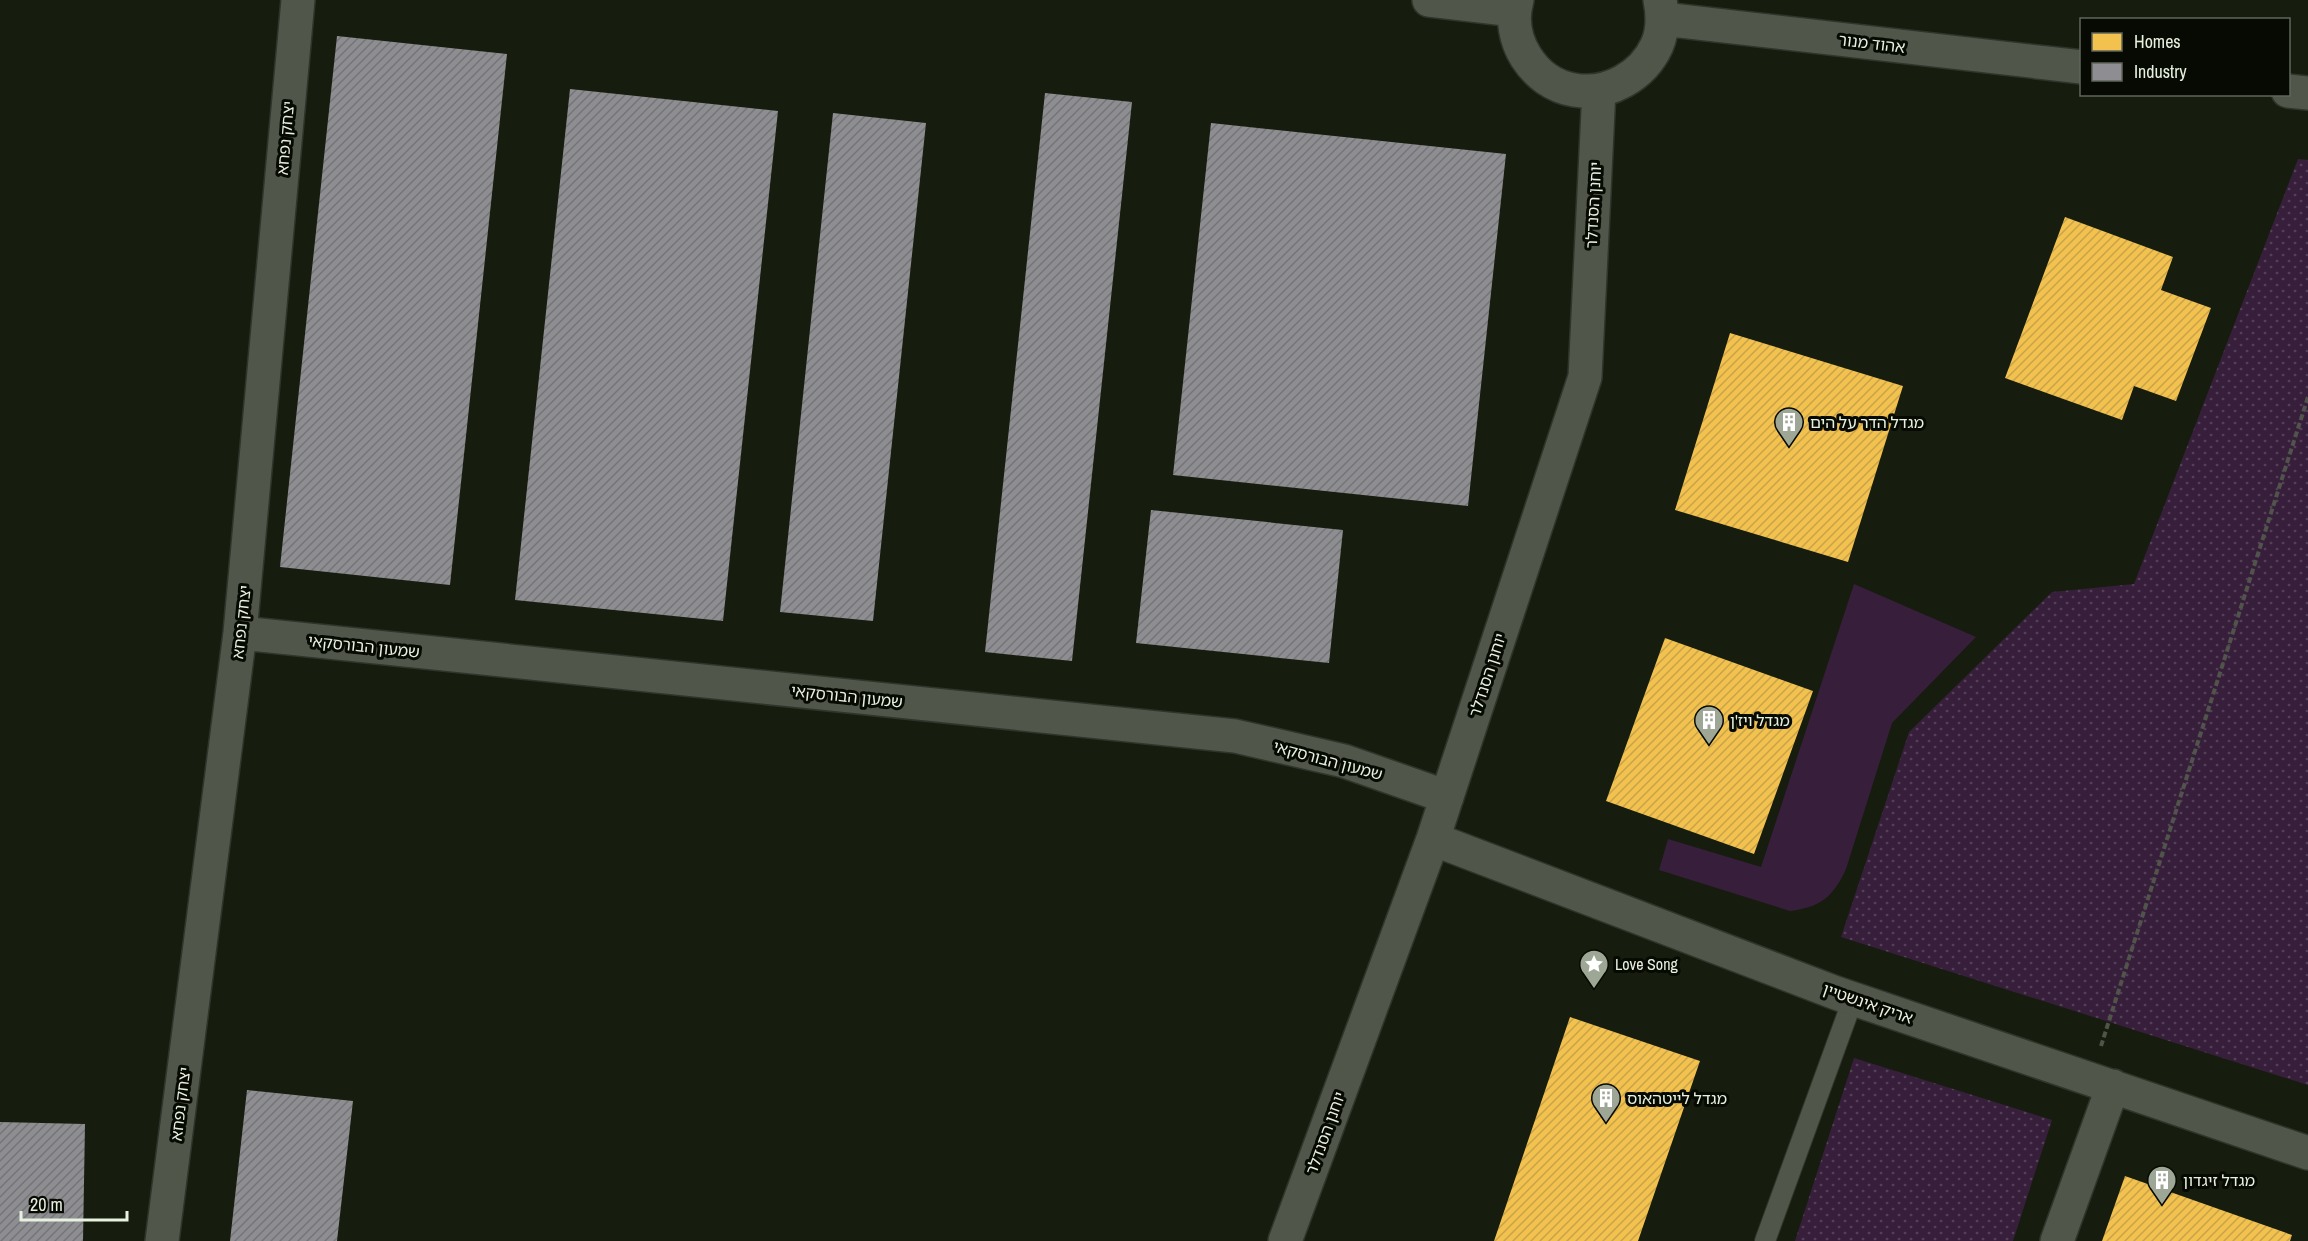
<svg xmlns="http://www.w3.org/2000/svg" width="2308" height="1241" font-family="'Archivo Narrow','Noto Sans Hebrew',sans-serif">
<style>
.green{fill:#371f3c}
.park{fill:url(#park-dots)}
.homes{fill:url(#homes-hatch)}
.industry{fill:url(#industry-hatch)}
.lines{fill:none;stroke-linecap:round;stroke-linejoin:round}
.service-casing{stroke:#30342b;stroke-width:22}
.minor-casing{stroke:#30342b;stroke-width:36}
.path{stroke:#50544a;stroke-width:4;stroke-dasharray:6 3;stroke-linecap:butt}
.service{stroke:#50564a;stroke-width:20}
.minor{stroke:#50564a;stroke-width:33}
.labels{text-anchor:middle;dominant-baseline:central;stroke-width:6;stroke-linejoin:round;paint-order:stroke}
.street-label{font-size:16px;fill:#e8f1e0;stroke:#060a02}
.poi-label{font-size:16px;fill:#e8f1e0;stroke:#060a02;text-anchor:start}
</style>
<defs>
<pattern id="park-dots" width="8" height="8" patternUnits="userSpaceOnUse" patternTransform="scale(1.5)"><rect width="8" height="8" fill="#371f3c"/><path d="M2 2h.1M6 6h.1" fill="none" stroke="#544058" stroke-width="1.8" stroke-linecap="round"/></pattern>
<pattern id="homes-hatch" width="6" height="6" patternUnits="userSpaceOnUse" patternTransform="scale(1.5)"><rect width="6" height="6" fill="#f2c14e"/><path d="M-1 1l2-2M0 6l6-6M5 7l2-2" fill="none" stroke="#c7a34b"/></pattern>
<pattern id="industry-hatch" width="6" height="6" patternUnits="userSpaceOnUse" patternTransform="scale(1.5)"><rect width="6" height="6" fill="#8d8d92"/><path d="M-1 1l2-2M0 6l6-6M5 7l2-2" fill="none" stroke="#747576"/></pattern>
</defs>
<rect width="100%" height="100%" fill="#161c0e"/>
<!-- green -->
<path class="green" d="M1854,584L1976,637L1892,723L1846,869C1833,897 1821,907 1790,911L1659,870L1668,839L1761,867Z"/>
<!-- park -->
<path class="park" d="M2298,159L2308,160V1085L1841,937L1909,732L2052,592L2134,584Z
M1854,1058L2052,1120L2013,1241H1795Z"/>
<!-- homes -->
<path class="homes" d="M2065,217L2173,257L2161,290L2211,308L2176,401L2134,386L2122,420L2005,378Z
M1730,333L1903,386L1848,562L1675,510Z
M1665,638L1813,691L1754,854L1606,801Z
M1570,1017L1700,1061L1638,1241H1494Z
M2125,1176L2292,1235L2290,1241H2102Z"/>
<!-- industry -->
<path class="industry" d="M337,36L507,54L450,585L280,567Z
M570,89L778,111L723,621L515,600Z
M1045,93L1132,102L1072,661L985,652Z
M833,113L926,123L873,621L780,612Z
M1211,123L1506,154L1468,506L1173,475Z
M1151,510L1343,530L1329,663L1136,643Z
M247,1090L353,1101L337,1241H230Z
M0,1122L85,1124L83,1241H0Z"/>
<g class="lines">
<!-- service casing -->
<g class="service-casing">
<path id="service" d="M1765,1241L1853,999"/>
</g>
<!-- minor casing -->
<g class="minor-casing">
<path id="minor" d="M1429,0L1514,10
M1517,0C1506,39 1533,83 1574,90C1608,96 1643,76 1657,45C1663,31 1663,15 1660,0
M1663,19L2082,67
M2288,91L2308,93
M240,633L1235,736L1344,761L1447,797
M1433,839L1836,993L2308,1153
M162,1241L240,633L298,0
M1285,1241L1433,839L1585,377L1599,90
M2057,1241L2113,1086"/>
</g>
<!-- path -->
<path class="path" d="M2101,1046L2308,397"/>
<!-- service -->
<use href="#service" class="service"/>
<!-- minor -->
<use href="#minor" class="minor"/>
</g>
<!-- icons -->
<defs>
<g id="building-pin" transform="scale(1.5)"><path d="M0 17L-7.5 6A9.5 9.5 0 1 1 7.5 6Z" fill="#9ea696" stroke="#060a02"/><path d="M-4-6H4V6H1V3H-1V6H-4ZM-2.5-4.3h1.7v1.8h-1.7ZM.8-4.3h1.7v1.8H.8ZM-2.5-1h1.7V.8h-1.7ZM.8-1h1.7V.8H.8Z" fill="#fff"/></g>
<g id="sight-pin" transform="scale(1.5)"><path d="M0 17L-7.5 6A9.5 9.5 0 1 1 7.5 6Z" fill="#9ea696" stroke="#060a02"/><path d="M0-6L1.8-2.2L6-1.7L2.9 1.2L3.7 5.4L0 3.3L-3.7 5.4L-2.9 1.2L-6-1.7L-1.8-2.2Z" fill="#fff"/></g>
</defs>
<g fill-rule="evenodd">
<use href="#building-pin" x="1789" y="422"/>
<use href="#building-pin" x="1709" y="720"/>
<use href="#sight-pin" x="1594" y="964"/>
<use href="#building-pin" x="1606" y="1098"/>
<use href="#building-pin" x="2162" y="1180"/>
</g>
<g class="labels">
<!-- street labels -->
<g class="street-label">
<text transform="translate(1872 43) rotate(7)">אהוד מנור</text>
<text transform="translate(285 138) rotate(-85)">יצחק נפחא</text>
<text transform="translate(1593 205) rotate(-87)">יוחנן הסנדלר</text>
<text transform="translate(241 622) rotate(-84)">יצחק נפחא</text>
<text transform="translate(364 646) rotate(6)">שמעון הבורסקאי</text>
<text transform="translate(1487 675) rotate(-72)">יוחנן הסנדלר</text>
<text transform="translate(847 696) rotate(6)">שמעון הבורסקאי</text>
<text transform="translate(1328 760) rotate(15)">שמעון הבורסקאי</text>
<text transform="translate(1868 1003) rotate(19)">אריק אינשטיין</text>
<text transform="translate(180 1104) rotate(-83)">יצחק נפחא</text>
<text transform="translate(1325 1133) rotate(-70)">יוחנן הסנדלר</text>
</g>
<!-- poi labels -->
<g class="poi-label">
<text x="1810" y="422">מגדל הדר על הים</text>
<text x="1730" y="720">מגדל ויז'ן</text>
<text x="1615" y="964">Love Song</text>
<text x="1627" y="1098">מגדל לייטהאוס</text>
<text x="2183" y="1180">מגדל זיגדון</text>
</g>
</g>
<!-- legend -->
<rect x="2080" y="18" width="210" height="78" fill="#060a02" stroke="#60665b" stroke-width="1.5"/>
<rect x="2092" y="33" width="30" height="18" fill="#f2c14e" stroke="#60665b" stroke-width="1.5"/>
<text x="2134" y="48" font-size="18" fill="#e8f1e0">Homes</text>
<rect x="2092" y="63" width="30" height="18" fill="#8d8d92" stroke="#60665b" stroke-width="1.5"/>
<text x="2134" y="78" font-size="18" fill="#e8f1e0">Industry</text>
<!-- scale -->
<path d="M21 1211v9h106v-9" fill="none" stroke="#e8f1e0" stroke-width="3"/>
<text x="30" y="1211" font-size="18" fill="#e8f1e0" stroke="#060a02" stroke-width="4.5" paint-order="stroke">20 m</text>
</svg>
